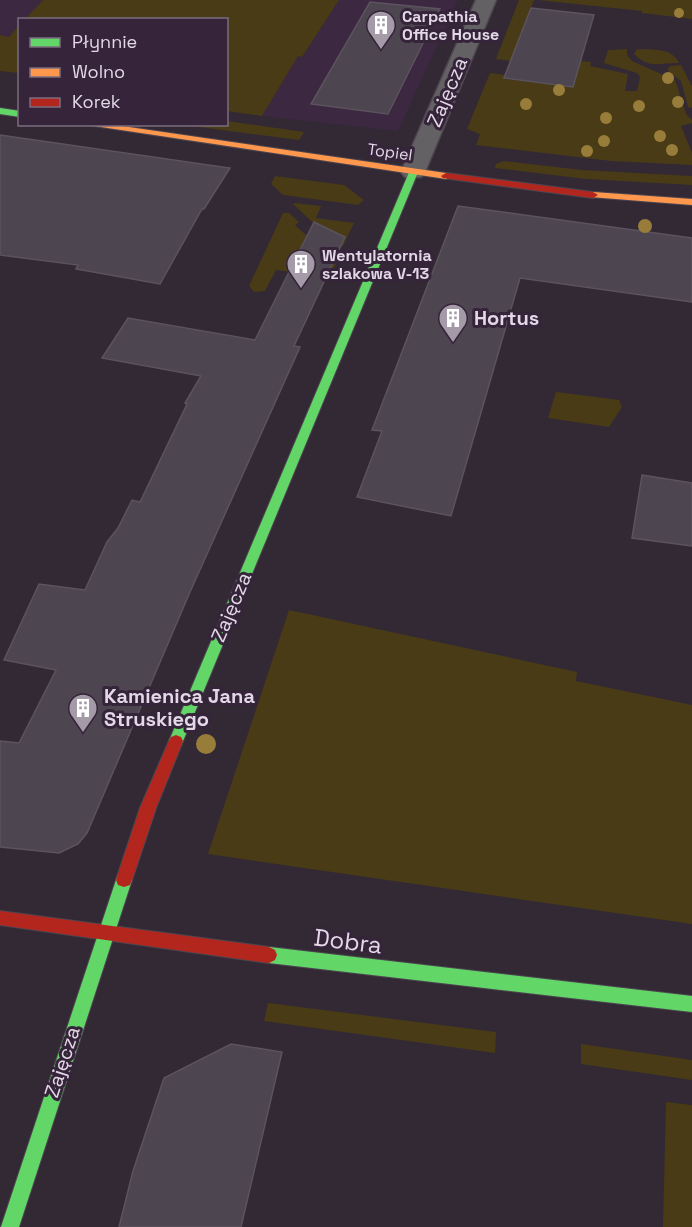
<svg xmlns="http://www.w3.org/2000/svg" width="692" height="1227" font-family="'Space Grotesk',sans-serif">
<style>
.built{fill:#3c2841}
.green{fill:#493b16}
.building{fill:#4d454f;stroke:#5b535e;stroke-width:1.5}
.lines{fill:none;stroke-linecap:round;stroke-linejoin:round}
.street-casing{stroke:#4d4650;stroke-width:3}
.fast-casing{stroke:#4d4650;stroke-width:2}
.slow-casing{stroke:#4d4650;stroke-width:2}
.jam-casing{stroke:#4d4650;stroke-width:2}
.street{fill:#646165;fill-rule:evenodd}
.fast{fill:#63d668;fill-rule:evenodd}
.slow{fill:#ff974d;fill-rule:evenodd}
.jam{fill:#b3261e;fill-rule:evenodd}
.tree{fill:#987d3a}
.labels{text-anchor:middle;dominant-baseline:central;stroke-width:6;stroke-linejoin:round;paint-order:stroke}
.far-poi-label{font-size:16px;font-weight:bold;fill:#e3d8e6;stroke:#35243a;text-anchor:start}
.far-street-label{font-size:16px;fill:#e3d8e6;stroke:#35243a}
.street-label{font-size:20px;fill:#e3d8e6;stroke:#35243a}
.poi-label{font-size:20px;font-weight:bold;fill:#e3d8e6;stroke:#35243a;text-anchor:start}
.near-street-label{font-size:24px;fill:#e3d8e6;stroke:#35243a}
</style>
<rect width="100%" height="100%" fill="#322935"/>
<!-- built -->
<path class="built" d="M0,0H43L25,19L20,20L19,25L9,37L0,35Z
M339,0H458L398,131L262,116L298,56L302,57Z"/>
<!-- green -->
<path class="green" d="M43,0H339L302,57L298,56L262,116L227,111L226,20L25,19Z
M519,0H534L511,61L496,59Z
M538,0H692V19L642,13V11Z
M19,25V73L0,71V35L9,37Z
M627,49V55L632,61L675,80L686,114L692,120V123L681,126L692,153V165L611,161L476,145L480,134L467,129L490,73L506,75L505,79L572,87L580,61L591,62L590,66L628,74L625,91H637L640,77L637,73L604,63L608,50Z
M637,49C652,50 672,47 679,63C661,62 649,70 634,54Z
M681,65L692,86V108L688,107L681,81L667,70L670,66Z
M227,121L304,132L299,140L184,125L226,124Z
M504,161L582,170L692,176V185L586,179L495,168L496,164Z
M275,176L344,185L364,200L358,205L283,195L271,184Z
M295,203L321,206L316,218L354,223L343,246L339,247L293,204Z
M283,213H289L299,222L295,225L306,235L311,233L339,258L330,277L276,270L265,291L254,292L249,286Z
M556,392L619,400L622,407L609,427L548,418Z
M289,610L577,672L576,681L692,705V924L208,854Z
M268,1003L496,1032L495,1053L264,1021Z
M581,1044L692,1060V1080L581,1064Z
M666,1102L692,1105V1227H663Z"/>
<!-- building -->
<path class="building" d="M370,2L440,9L388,114L311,104Z
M531,8L594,15L573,87L504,78Z
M0,135L230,168L204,209H202L160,284L76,269L78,265L0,255Z
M458,206L692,238V302L520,278L451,516L357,497L382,431L372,430Z
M314,222L345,237L294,346L300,347L190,592L87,833L78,844L59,853L0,847V741L19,743L56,670L4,660L39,584L85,590L107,542L118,528L132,500L140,502L187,404L185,403L201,376L102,358L128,318L255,340Z
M642,475L692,483V546L632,538Z
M231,1044L282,1052L241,1227H119L133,1171L164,1078Z"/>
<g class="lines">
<!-- street casing -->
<g class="street-casing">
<path id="street" d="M476,0H496L425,172L421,177H405L401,172Z"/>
</g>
<!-- fast casing -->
<g class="fast-casing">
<path id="fast" d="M0,108L20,111V117L0,114Z
M410,170L418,172L183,741L181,745L176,747L171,745L169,741Z
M124,873L130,875L132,880L19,1227H1L116,880L118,875Z
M269,947L692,996V1012L269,963L263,960L261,955L263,950Z"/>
</g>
<!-- slow casing -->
<g class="slow-casing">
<path id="slow" d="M81,124H108L446,173L451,176L446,179Z
M593,192L692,199V205L590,197L588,195Z"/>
</g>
<!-- jam casing -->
<g class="jam-casing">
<path id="jam" d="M446,173L593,192L598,195L593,198L443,178L441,176Z
M176,735L181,737L183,741L156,808L132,880L130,885L124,887L118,885L116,880L140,808L169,741L171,737Z
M0,911L269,947L275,950L277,955L275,960L269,963L0,925Z"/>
</g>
<!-- street -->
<use href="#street" class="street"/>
<!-- fast -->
<use href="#fast" class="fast"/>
<!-- slow -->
<use href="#slow" class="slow"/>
<!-- jam -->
<use href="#jam" class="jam"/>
</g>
<!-- trees -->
<g class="tree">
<circle cx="679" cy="13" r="5"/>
<circle cx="668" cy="78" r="6"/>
<circle cx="559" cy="90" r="6"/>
<circle cx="678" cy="102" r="6"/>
<circle cx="526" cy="104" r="6"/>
<circle cx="639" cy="106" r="6"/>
<circle cx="606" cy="118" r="6"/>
<circle cx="660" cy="136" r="6"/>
<circle cx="604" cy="141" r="6"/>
<circle cx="672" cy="150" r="6"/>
<circle cx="587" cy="151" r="6"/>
<circle cx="645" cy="226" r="7"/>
<circle cx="206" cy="744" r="10"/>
</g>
<!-- icons -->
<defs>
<g id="building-pin" transform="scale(1.5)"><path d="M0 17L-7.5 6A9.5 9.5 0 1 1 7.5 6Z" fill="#a59ba8" stroke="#35243a"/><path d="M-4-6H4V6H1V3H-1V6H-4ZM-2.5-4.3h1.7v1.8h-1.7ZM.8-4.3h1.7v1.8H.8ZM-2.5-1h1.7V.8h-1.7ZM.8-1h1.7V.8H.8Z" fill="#fff"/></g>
</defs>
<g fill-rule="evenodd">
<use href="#building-pin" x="381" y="25"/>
<use href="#building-pin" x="301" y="264"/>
<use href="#building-pin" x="453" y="318"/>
<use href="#building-pin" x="83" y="708"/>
</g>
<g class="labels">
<!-- far-poi labels -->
<g class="far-poi-label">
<text x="402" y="16">Carpathia<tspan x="402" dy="18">Office House</tspan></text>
<text x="322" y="255">Wentylatornia<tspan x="322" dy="18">szlakowa V-13</tspan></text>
</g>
<!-- far-street labels -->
<g class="far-street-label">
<text transform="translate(390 152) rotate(8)">Topiel</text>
</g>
<!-- street labels -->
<g class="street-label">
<text transform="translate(447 92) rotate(-67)">Zajęcza</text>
<text transform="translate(231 607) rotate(-67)">Zajęcza</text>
<text transform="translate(62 1062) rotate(-72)">Zajęcza</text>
</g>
<!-- poi labels -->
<g class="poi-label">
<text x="474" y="318">Hortus</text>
<text x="104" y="696">Kamienica Jana<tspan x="104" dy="23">Struskiego</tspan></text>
</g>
<!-- near-street labels -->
<g class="near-street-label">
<text transform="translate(348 941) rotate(7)">Dobra</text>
</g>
</g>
<!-- legend -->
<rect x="18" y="18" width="210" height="108" fill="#35243a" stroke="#7b6c7f" stroke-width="1.5"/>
<rect x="30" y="38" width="30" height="9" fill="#63d668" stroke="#7b6c7f" stroke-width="1.5"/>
<text x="72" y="48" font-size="18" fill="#e3d8e6">Płynnie</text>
<rect x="30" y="68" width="30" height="9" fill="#ff974d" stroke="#7b6c7f" stroke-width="1.5"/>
<text x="72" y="78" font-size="18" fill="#e3d8e6">Wolno</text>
<rect x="30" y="98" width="30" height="9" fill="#b3261e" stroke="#7b6c7f" stroke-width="1.5"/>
<text x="72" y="108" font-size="18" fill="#e3d8e6">Korek</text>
</svg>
